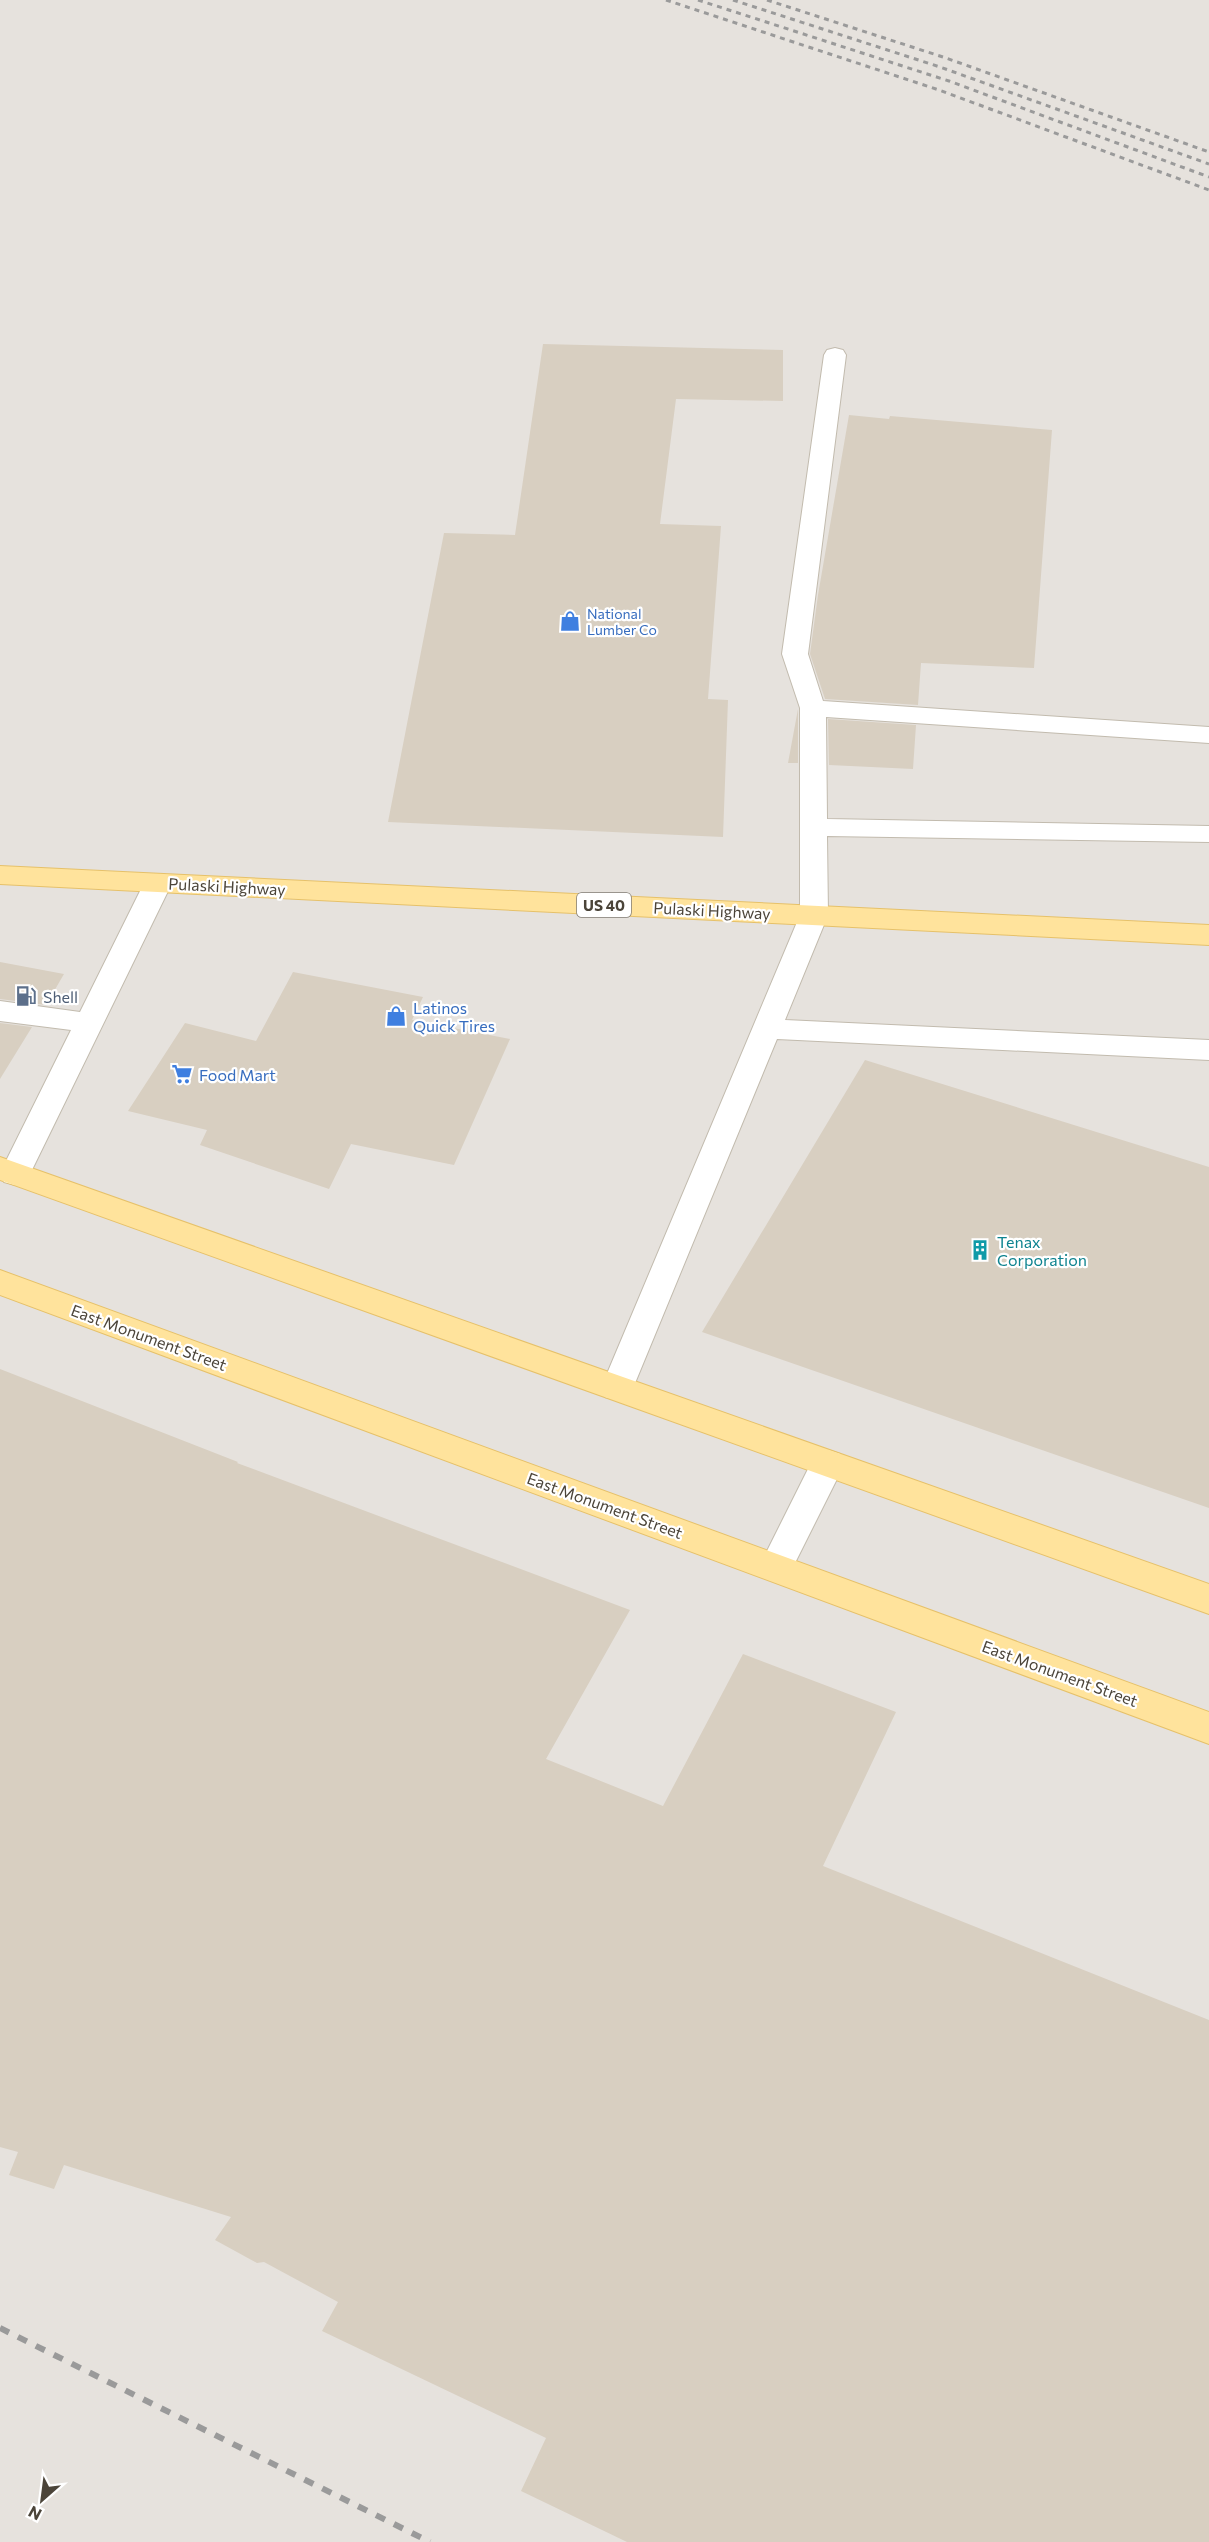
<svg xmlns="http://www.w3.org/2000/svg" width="1209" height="2542" font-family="Commissioner,sans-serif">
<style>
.industrial{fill:#e6e2dd}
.building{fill:#d8cfc1}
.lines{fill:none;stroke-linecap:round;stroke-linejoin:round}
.lane-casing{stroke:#c2bbae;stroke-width:2}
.primary-casing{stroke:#e6c16a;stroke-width:2}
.lane{fill:#fff;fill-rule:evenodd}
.primary{fill:#ffe39c;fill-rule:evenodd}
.rail-far1{stroke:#9a9a9a;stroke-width:3;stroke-dasharray:5 5;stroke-linecap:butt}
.rail{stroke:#9a9a9a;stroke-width:6;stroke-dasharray:10 10;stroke-linecap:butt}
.labels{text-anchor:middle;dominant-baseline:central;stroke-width:4.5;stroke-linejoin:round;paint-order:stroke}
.far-shop-label{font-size:14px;fill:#366cbe;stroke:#fff;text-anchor:start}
.shield{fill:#fff;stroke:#817c74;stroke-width:1.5}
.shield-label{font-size:15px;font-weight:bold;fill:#4b4439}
.street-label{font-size:16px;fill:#4b4439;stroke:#fff}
.service-label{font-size:16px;fill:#4e5e75;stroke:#fff;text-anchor:start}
.shop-label{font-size:16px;fill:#366cbe;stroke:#fff;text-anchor:start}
.culture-label{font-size:16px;fill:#0d838f;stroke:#fff;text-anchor:start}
</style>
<rect width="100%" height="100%" fill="#f6f3ec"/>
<!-- industrial -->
<path class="industrial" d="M0,0H1209V2542H0Z"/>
<!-- building -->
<path class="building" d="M543,344L783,350V401L676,399L660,524L721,526L708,699L728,700L723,837L388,822L444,533L515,535Z
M849,415L889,419L890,416L1052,430L1034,668L921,663L918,705L825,699L810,654L818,595Z
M798,709V763H788Z
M828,719L916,725L913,769L829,765Z
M0,962L64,974L46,1005L0,999Z
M293,972L423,997L412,1020L510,1039L454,1165L351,1144L329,1189L200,1145L207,1130L128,1111L185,1023L256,1041Z
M0,1023L32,1027L0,1079Z
M865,1060L1209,1167V1508L702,1332Z
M0,1369L238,1462L237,1463L630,1610L546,1759L663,1806L743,1654L896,1712L823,1866L1209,2020V2542H627L521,2491L546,2438L322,2331L338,2302L264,2262L257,2263L215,2240L231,2217L64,2165L54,2189L9,2175L18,2152L0,2147Z"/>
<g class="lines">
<!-- lane casing -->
<g class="lane-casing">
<path id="lane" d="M835,348L843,350L846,355L808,654L823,701L1209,727V743L826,717L827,819L1209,826V842L827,836L828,915L785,1020L1209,1040V1060L777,1039L633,1388L629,1397L617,1400L605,1397L601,1388L800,915V708L782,654L824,355L827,350Z
M158,874L168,877L172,883L30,1174L26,1182L15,1185L4,1182L0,1173L71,1030L0,1021V1001L80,1012L144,883L148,877Z
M828,1450L840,1454L845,1463L788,1577L776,1581L764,1577L759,1567L811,1463L816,1454Z"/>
</g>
<!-- primary casing -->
<g class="primary-casing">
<path id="primary" d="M0,866L1209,925V945L0,884Z
M0,1157L1209,1584V1614L0,1180Z
M0,1270L1209,1712V1744L0,1295Z"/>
</g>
<!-- lane -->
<use href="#lane" class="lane"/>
<!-- primary -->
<use href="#primary" class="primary"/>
<!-- rail-far1 -->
<path class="rail-far1" d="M666,0L939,90L1209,190
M698,0L949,81L1209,177
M733,0L940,67L1209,164
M767,0L946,58L1209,152"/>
<!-- rail -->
<path class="rail" d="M0,2328L430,2542"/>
</g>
<!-- icons -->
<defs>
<g id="shop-bare" transform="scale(1.62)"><path d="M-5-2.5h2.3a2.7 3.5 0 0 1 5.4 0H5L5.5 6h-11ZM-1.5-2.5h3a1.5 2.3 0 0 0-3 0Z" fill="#3f7fe0" stroke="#fff" stroke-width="2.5" paint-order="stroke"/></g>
<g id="fuel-bare" transform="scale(1.62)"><path d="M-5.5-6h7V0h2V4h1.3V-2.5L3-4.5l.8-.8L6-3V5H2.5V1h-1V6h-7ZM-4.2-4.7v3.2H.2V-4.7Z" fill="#5c6f8a" stroke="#fff" stroke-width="2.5" paint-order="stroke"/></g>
<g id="supermarket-bare" transform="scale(1.62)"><path d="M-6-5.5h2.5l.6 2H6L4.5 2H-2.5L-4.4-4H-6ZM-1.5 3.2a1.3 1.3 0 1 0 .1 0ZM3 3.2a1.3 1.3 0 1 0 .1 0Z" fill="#3f7fe0" stroke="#fff" stroke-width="2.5" paint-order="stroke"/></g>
<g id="building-bare" transform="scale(1.62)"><path d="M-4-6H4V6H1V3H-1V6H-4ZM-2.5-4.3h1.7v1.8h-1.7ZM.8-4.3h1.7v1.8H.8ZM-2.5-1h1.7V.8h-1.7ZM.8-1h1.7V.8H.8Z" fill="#0f9aa8" stroke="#fff" stroke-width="2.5" paint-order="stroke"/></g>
</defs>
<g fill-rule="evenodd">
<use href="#shop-bare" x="570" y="621"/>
<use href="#fuel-bare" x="26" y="996"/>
<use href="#shop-bare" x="396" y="1016"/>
<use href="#supermarket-bare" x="182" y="1074"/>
<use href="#building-bare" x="980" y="1250"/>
</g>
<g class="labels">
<!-- far-shop labels -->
<g class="far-shop-label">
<text x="587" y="613">National<tspan x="587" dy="16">Lumber Co</tspan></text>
</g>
<!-- shield labels -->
<rect class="shield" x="577" y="893" width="54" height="24" rx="4.5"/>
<g class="shield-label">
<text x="604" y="905">US 40</text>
</g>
<!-- street labels -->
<g class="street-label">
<text transform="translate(227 886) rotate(3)">Pulaski Highway</text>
<text transform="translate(712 910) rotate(3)">Pulaski Highway</text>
<text transform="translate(149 1337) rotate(20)">East Monument Street</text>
<text transform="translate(605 1505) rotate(20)">East Monument Street</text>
<text transform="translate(1060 1673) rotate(20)">East Monument Street</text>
</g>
<!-- service labels -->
<g class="service-label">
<text x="43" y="996">Shell</text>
</g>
<!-- shop labels -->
<g class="shop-label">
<text x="413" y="1007">Latinos<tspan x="413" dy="18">Quick Tires</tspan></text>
<text x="199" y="1074">Food Mart</text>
</g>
<!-- culture labels -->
<g class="culture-label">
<text x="997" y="1241">Tenax<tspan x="997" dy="18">Corporation</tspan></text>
</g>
</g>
<!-- north arrow -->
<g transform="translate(42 2500) rotate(208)" stroke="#ffffff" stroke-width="4.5" paint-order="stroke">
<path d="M0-4.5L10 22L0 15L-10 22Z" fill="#4b4439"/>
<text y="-9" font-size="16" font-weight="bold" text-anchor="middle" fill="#4b4439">N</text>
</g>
</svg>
